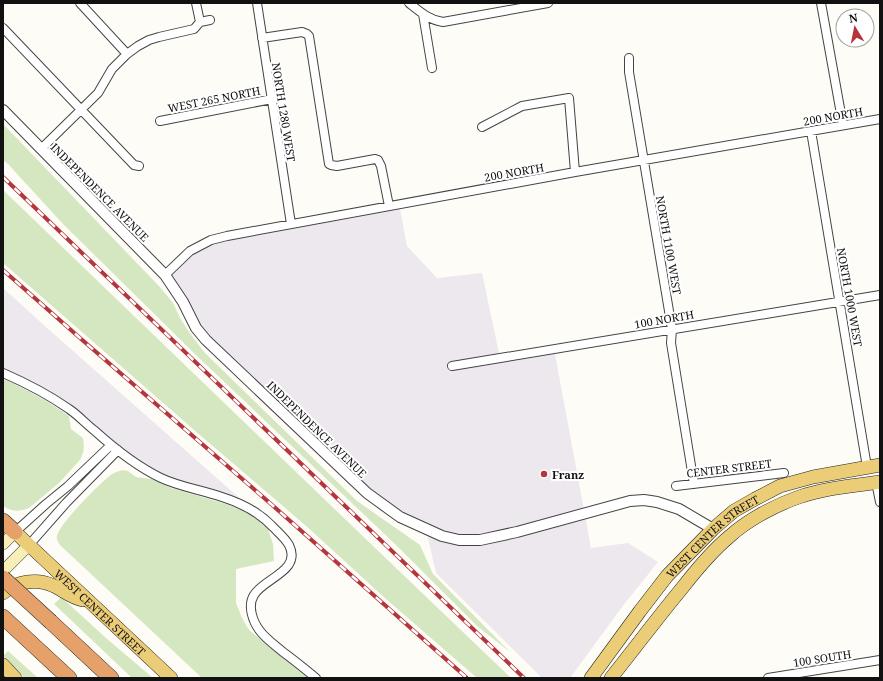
<svg xmlns="http://www.w3.org/2000/svg" width="883" height="681" font-family="'Noto Serif',serif">
<style>
.industrial{fill:#ede7ee}
.green{fill:#d5e7c1}
.lines{fill:none;stroke-linecap:round;stroke-linejoin:round}
.minor-casing{stroke:#444;stroke-width:10}
.tertiary-casing{stroke:#444;stroke-width:12}
.secondary-casing{stroke:#333;stroke-width:12}
.primary-casing{stroke:#222;stroke-width:14}
.motorway-casing{stroke:#222;stroke-width:16}
.minor{stroke:#fff;stroke-width:8}
.tertiary{stroke:#fff;stroke-width:10}
.secondary{stroke:#f7efb7;stroke-width:11}
.primary{stroke:#ebcd78;stroke-width:13}
.motorway{stroke:#e6a16b;stroke-width:15}
.rail-casing{stroke:#b5353d;stroke-width:4}
.rail{stroke:#fff;stroke-width:2.5;stroke-dasharray:8;stroke-linecap:butt}
.motorway-bridge-casing{stroke:#222;stroke-width:16;stroke-linecap:butt}
.motorway-bridge{stroke:#e6a16b;stroke-width:15}
.poi-dot{fill:#b5353d;stroke:#fff;stroke-width:1.5}
.labels{text-anchor:middle;dominant-baseline:central;stroke-width:4;stroke-linejoin:round;paint-order:stroke}
.street-label{font-size:11px;fill:#111;stroke:#fff}
.poi-label{font-size:11px;font-weight:bold;fill:#111;stroke:#fff;text-anchor:start}
</style>
<rect width="100%" height="100%" fill="#fefcf6"/>
<!-- industrial -->
<path class="industrial" d="M399,204L407,246L437,278L482,273L500,358L554,349L591,548L628,543L658,562L625,603L570,678H542L436,573L426,529L367,493L206,340L165,275L172,268L211,240Z
M3,288L46,327L254,511L188,488L138,465L70,410L3,373Z"/>
<!-- green -->
<path class="green" d="M3,124L159,286L173,303L180,318L189,332L204,352L357,501L420,545L433,574L510,652L477,626L395,544L198,357L63,224L8,164L3,160Z
M3,190C173,353 341,516 511,678H477L386,599L305,525L201,436L3,263Z
M3,379C26,389 48,401 69,416L71,429L83,438L84,446L83,453L80,460L59,483L29,508C19,512 12,512 3,506Z
M123,470L128,471L136,477L151,479L171,488L236,507L250,514L268,529L273,544L274,561L236,569V603L242,618L249,630L308,678H202L60,545C58,542 56,540 57,536C59,524 101,482 112,474C115,472 119,471 123,470Z
M61,597L106,638L153,678H132L54,604Z
M8,651L38,678H24L3,656Z"/>
<g class="lines">
<!-- minor casing -->
<g class="minor-casing">
<path id="minor" d="M80,3L127,54
M257,3L291,224
M409,3C419,11 429,20 443,22L548,3
M821,3L843,125
M423,14L432,68
M200,22L210,20
M3,28L134,165L139,166
M262,38L302,32L307,34L309,36L329,164L331,165L337,166L375,159L378,160L381,166L389,206
M629,58V72L672,329L671,343L694,484
M160,121L272,99
M482,127L522,106L569,98L575,172
M811,131L867,467
M41,149L98,93L112,69L127,54L138,46L149,40L159,37L194,29L200,22L196,3
M165,275L190,251L211,240L227,236L575,172L880,119
M452,366L880,295
M3,373C26,383 49,395 69,409C78,415 86,424 95,431C115,449 136,466 161,478C180,487 202,490 222,497C241,503 259,512 273,527C279,533 285,538 289,545C302,571 264,578 254,595C247,606 253,622 260,631C266,639 275,645 283,652C294,660 305,669 316,678
M876,482L880,502
M676,486L784,473
M15,532L46,504L68,486L111,445
M29,545L66,503L118,450
M768,678L880,660"/>
</g>
<!-- tertiary casing -->
<g class="tertiary-casing">
<path id="tertiary" d="M3,110L165,275L183,302L196,328L206,340L367,493L400,517L442,536L459,540H480L517,532L630,501L644,500L657,502L679,509L713,529"/>
</g>
<!-- secondary casing -->
<g class="secondary-casing">
<path id="secondary" d="M3,544L15,532
M3,571L29,545"/>
</g>
<!-- primary casing -->
<g class="primary-casing">
<g id="primary">
<path id="s1" d="M15,532L77,590L171,678"/>
<path d="M3,593C17,581 37,578 54,586C64,591 72,598 83,600"/>
<path d="M3,665L15,678"/>
<path id="s2" d="M591,678L640,611L667,576L713,529L734,511L755,499L780,486L813,477L880,465"/>
<path d="M611,678C635,648 658,617 683,587C697,569 712,551 730,536C749,519 776,505 799,497C825,488 853,486 880,482"/>
</g>
</g>
<!-- motorway casing -->
<g class="motorway-casing">
<path id="motorway" d="M3,521L15,532
M3,617L69,678
M51,622L111,678"/>
</g>
<!-- minor -->
<use href="#minor" class="minor"/>
<!-- tertiary -->
<use href="#tertiary" class="tertiary"/>
<!-- secondary -->
<use href="#secondary" class="secondary"/>
<!-- primary -->
<use href="#primary" class="primary"/>
<!-- motorway -->
<use href="#motorway" class="motorway"/>
<!-- rail casing -->
<g class="rail-casing">
<path id="rail" d="M3,177L524,678
M3,270L80,338L271,504L467,678"/>
</g>
<!-- rail -->
<use href="#rail" class="rail"/>
<!-- motorway-bridge casing -->
<g class="motorway-bridge-casing">
<path id="motorway-bridge" d="M3,578L51,622"/>
</g>
<!-- motorway-bridge -->
<use href="#motorway-bridge" class="motorway-bridge"/>
</g>
<!-- markers -->
<circle class="poi-dot" cx="544" cy="474" r="4"/>
<g class="labels">
<!-- street labels -->
<g class="street-label">
<text transform="translate(214 99) rotate(-11)">WEST 265 NORTH</text>
<text transform="translate(284 112) rotate(81)">NORTH 1280 WEST</text>
<text transform="translate(833 116) rotate(-10)">200 NORTH</text>
<text transform="translate(514 172) rotate(-10)">200 NORTH</text>
<text transform="translate(100 192) rotate(45)">INDEPENDENCE AVENUE</text>
<text transform="translate(669 245) rotate(80)">NORTH 1100 WEST</text>
<text transform="translate(850 297) rotate(80)">NORTH 1000 WEST</text>
<text transform="translate(664 319) rotate(-10)">100 NORTH</text>
<text transform="translate(317 429) rotate(44)">INDEPENDENCE AVENUE</text>
<text transform="translate(729 468) rotate(-7)">CENTER STREET</text>
<text stroke="none"><textPath href="#s2" startOffset="188">WEST CENTER STREET</textPath></text>
<text stroke="none"><textPath href="#s1" startOffset="117">WEST CENTER STREET</textPath></text>
<text transform="translate(822 658) rotate(-9)">100 SOUTH</text>
</g>
<!-- poi labels -->
<g class="poi-label">
<text x="552" y="474">Franz</text>
</g>
</g>
<!-- border -->
<rect width="883" height="681" fill="none" stroke="#111111" stroke-width="8"/>
<!-- north arrow -->
<g transform="translate(855 28) rotate(350)"><circle r="19" fill="#ffffff" stroke="#a0a0a0"/>
<path d="M0-3L7 15L0 10L-7 15Z" fill="#b5353d"/>
<text y="-6" font-size="11" font-weight="bold" text-anchor="middle" fill="#111111">N</text>
</g>
</svg>
